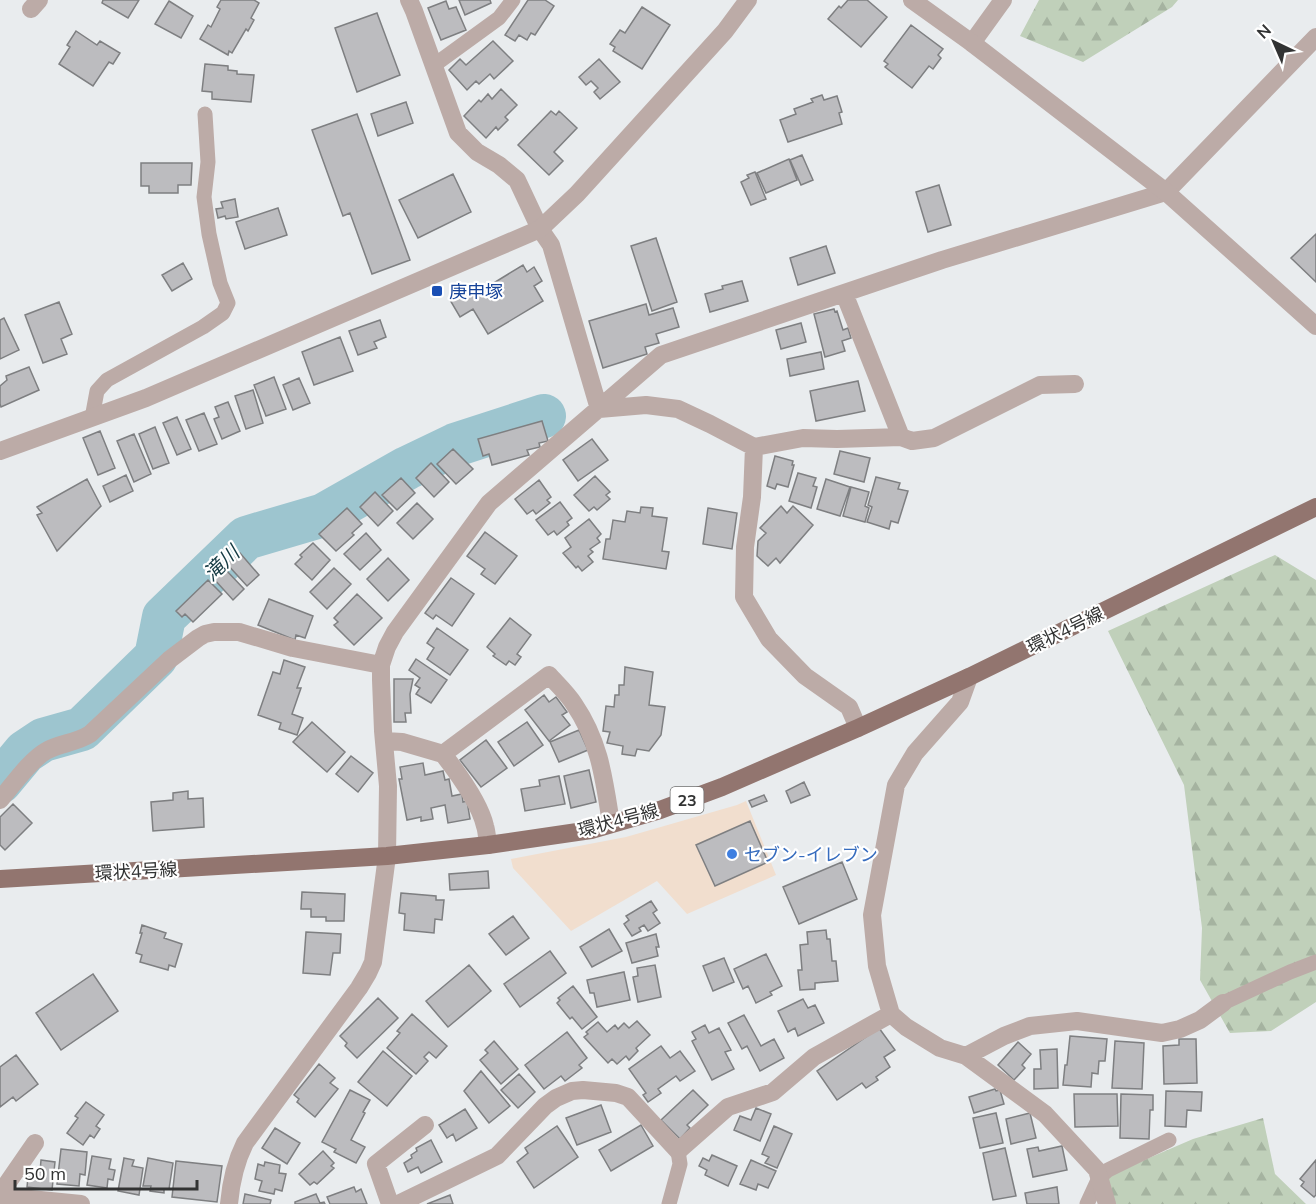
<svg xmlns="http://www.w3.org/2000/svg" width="1316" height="1204" font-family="Mulish,'Noto Sans JP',sans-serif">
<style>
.commercial{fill:#f1dece}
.forest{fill:url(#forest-firs)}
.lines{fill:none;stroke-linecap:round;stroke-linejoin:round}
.river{stroke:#9dc5cf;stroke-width:44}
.building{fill:#bcbcbf;stroke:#7e7f81;stroke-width:1.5}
.service{stroke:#bcaba7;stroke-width:15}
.minor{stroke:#bcaba7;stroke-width:18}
.tertiary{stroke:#bcaba7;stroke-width:18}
.primary{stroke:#92756f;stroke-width:18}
.transit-dot{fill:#1a4fb4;stroke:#fff;stroke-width:2}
.shop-dot{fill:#3f7fe0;stroke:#fff;stroke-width:2}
.labels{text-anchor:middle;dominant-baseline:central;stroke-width:4.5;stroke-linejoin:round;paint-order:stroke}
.shield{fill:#fff;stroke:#707070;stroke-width:1.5}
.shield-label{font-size:16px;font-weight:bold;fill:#323333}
.transit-label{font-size:18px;fill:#164399;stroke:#fff;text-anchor:start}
.street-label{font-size:18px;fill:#323333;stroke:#fff}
.shop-label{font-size:18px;fill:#366cbe;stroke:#fff;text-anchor:start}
.water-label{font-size:20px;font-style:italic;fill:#143942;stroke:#fff}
</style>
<defs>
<pattern id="forest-firs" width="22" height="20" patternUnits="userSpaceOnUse" patternTransform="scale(1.5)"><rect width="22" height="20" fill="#c0d0ba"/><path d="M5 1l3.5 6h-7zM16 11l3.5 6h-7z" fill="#a5b3a0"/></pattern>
</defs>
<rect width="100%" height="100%" fill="#e9ecee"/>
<!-- commercial -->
<path class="commercial" d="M746,801L776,875L687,914L657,881L571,931L513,868L511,859L626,837L737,805Z"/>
<!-- forest -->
<path class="forest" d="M1039,0H1178L1172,7L1083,62L1020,36Z
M1275,555L1316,580V1002L1271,1031L1230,1033L1200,980L1202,928L1184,785L1108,631Z
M1263,1118L1275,1174L1306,1204H1101L1105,1177L1193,1139Z"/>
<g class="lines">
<!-- river -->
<path class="river" d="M0,782L25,752L43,740L82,729L156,657L164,617L246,538L324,515L407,468L455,445L544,416"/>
</g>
<!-- building -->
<path class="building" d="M103,0H139L128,18L102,3Z
M221,0H254L259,3L251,18L254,20L248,31L246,29L232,53L229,51L228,55L200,39L208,25L211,27L220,9L217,7Z
M459,0H490L491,3L465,15Z
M528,0H545L554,6L535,35L531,33L527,40L519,35L515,41L505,35Z
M848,0H867L887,17L861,47L828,19L839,6L841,8Z
M169,1L193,16L181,38L155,24Z
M446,1L449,9L456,7L466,30L441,40L428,8Z
M642,7L670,25L642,69L613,51L615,47L610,44L620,30L625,33Z
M377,13L400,75L357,92L335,28Z
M911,25L943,49L938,55L941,58L933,69L929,66L912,88L885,67L888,64L884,61Z
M76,31L97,45L100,41L120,53L113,64L109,62L93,86L59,64L70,47L67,45Z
M493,41L513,61L494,79L490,74L479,84L476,81L467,90L449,70L460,59L466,65Z
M599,59L620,82L600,99L594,92L598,88L591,81L586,85L579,77Z
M205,64L228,66V70L237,71V74L254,75L251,102L212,99V92L202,91Z
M501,89L517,105L505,117L508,120L498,130L496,127L486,138L464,116L479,100L481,102L488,94L492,99Z
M822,95L824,100L837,96L842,112L839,113L842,124L788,142L780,120L796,114L794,109L813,102L811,99Z
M406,102L413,123L378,136L371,114Z
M551,111L556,115L559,111L577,128L554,152L563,161L549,175L518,145Z
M357,114L410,260L372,274L350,213L343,216L312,130Z
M802,155L813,180L801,185L790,160Z
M789,159L797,180L766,193L757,173Z
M141,163H192L191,185H178V193H149V186H141Z
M755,172L766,199L751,205L741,182L749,178L747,175Z
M453,174L471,212L418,238L399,200Z
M939,185L951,225L928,232L916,192Z
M235,199L238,217L226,219L225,216L218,218L216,209L223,208L221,202Z
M278,208L287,235L245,249L236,222Z
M1316,234V282L1291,258Z
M656,238L677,302L652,311L631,246Z
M826,246L835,273L798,285L790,258Z
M183,263L192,279L172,291L162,275Z
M523,265L527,272L534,267L542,281L534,286L543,301L488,334L473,309L460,317L450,300L467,289L471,297Z
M742,281L748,301L710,312L705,294L723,289L722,286Z
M59,302L72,334L61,339L67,354L43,363L25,315Z
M646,304L649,315L673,308L679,327L656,334L659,343L645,347L647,354L603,368L589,321Z
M834,309L835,312L837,311L843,330L848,328L851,338L842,341L845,351L825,357L814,314Z
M4,318L19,350L0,359V320Z
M380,320L386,337L374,342L377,348L358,355L349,331Z
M801,323L806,342L781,349L776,330Z
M340,337L353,371L314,385L302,352Z
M821,352L824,369L790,376L787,359Z
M29,367L39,390L1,407L0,404V386L7,380L6,376Z
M274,377L286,409L266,416L254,385Z
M299,378L310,403L293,410L283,385Z
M858,381L865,411L816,421L810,391Z
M253,390L263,423L246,429L235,396Z
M228,402L240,431L222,439L214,419L219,417L215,407Z
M204,413L217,444L199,451L186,420Z
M177,417L191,449L177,455L163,423Z
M542,421L548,441L539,443L540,447L527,450L529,455L492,465L489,454L483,456L478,439Z
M155,427L169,463L153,469L139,434Z
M100,431L115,468L98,475L83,438Z
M134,434L151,474L134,482L117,441Z
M592,439L608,460L578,481L563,460Z
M453,449L473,469L456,484L437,464Z
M840,451L870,458L864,482L834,474Z
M775,456L793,461L792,465H794L788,487L777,484L775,489L767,486Z
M431,463L449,482L434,497L416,478Z
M798,473L816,478L813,486L817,487L811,508L789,501Z
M126,475L133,491L110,502L103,486Z
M595,476L610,492L606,495L610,499L597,510L594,507L589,511L574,495Z
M876,477L900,483L898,489L908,491L898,523L891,521L889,529L867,522L872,507L868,505Z
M401,478L415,493L397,510L382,495Z
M87,479L101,506L57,551L37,515L42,513L37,507Z
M826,479L850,487L840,516L817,509Z
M539,480L551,497L547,500L550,503L536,514L533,510L527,514L515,499Z
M851,487L869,492L865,506L869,508L865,522L843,516Z
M375,492L393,511L378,526L360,507Z
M560,502L572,518L567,522L569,525L557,535L554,531L548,535L536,520Z
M417,503L433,519L413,539L397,523Z
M781,506L787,513L793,506L813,525L780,563L776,558L768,566L757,556L758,541L766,533L760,528Z
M641,507L653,508L652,516L667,518L662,551L669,552L666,569L603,559L606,539H610L613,520L625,522L627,511L640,513Z
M347,508L362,524L352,533L354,535L336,551L319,534Z
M708,508L737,513L732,549L703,544Z
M589,519L601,534L597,538L600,542L590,549L593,552L588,556L593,562L582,571L578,566L576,568L563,553L571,547L565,538Z
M485,532L517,556L495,584L481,574L485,569L467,556Z
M366,533L381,550L360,570L344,554Z
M313,543L330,560L312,580L295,564L302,557L300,555Z
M240,553L259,575L247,586L227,564Z
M388,558L409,580L388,601L367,579Z
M334,568L351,584L327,609L310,592Z
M225,569L244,589L233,600L214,579Z
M451,578L474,594L452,626L436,615L433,619L425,613Z
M208,580L222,594L193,622L185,614L182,617L176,611Z
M357,594L382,618L354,645L334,625L338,622L334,618Z
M269,599L313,616L305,638L296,635L295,640L258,625Z
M510,618L531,635L517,654L521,657L515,665L509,661L506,665L493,656L495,654L487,647Z
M437,628L468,650L450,675L427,659L434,648L427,643Z
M416,659L447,680L431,703L416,694L420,688L415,685L420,678L409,670Z
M284,660L305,667L297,688H301L292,714L303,718L297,735L279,729L281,723L258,715L273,672L280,674Z
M625,667L653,672L649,705L665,707L661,735L649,751L637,749L635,756L622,754L623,746L607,743L610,732L603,731L606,706L614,707L615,695H619V685H624Z
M394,679H413L410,694L411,713H405L406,722H394Z
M544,695L549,702L556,697L567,712L562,715L570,725L549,741L525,710Z
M312,722L345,752L327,772L293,742Z
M527,722L543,745L514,766L498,742Z
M579,730L588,750L559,762L550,742Z
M486,740L507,768L481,787L460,760Z
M351,756L373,773L358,792L336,774Z
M423,763L425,775L443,771L445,780L449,779L452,796L462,794L463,802L467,801L470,819L448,823L445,805L431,808L433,819L421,821V817L407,820L399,779H402L400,767Z
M589,770L596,802L571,808L564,776Z
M559,776L565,804L525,811L521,789L540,786L539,780Z
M804,782L810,795L791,803L786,791Z
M188,791V799L203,798L204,827L153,831L151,802L173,800V793Z
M764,795L767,801L752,807L749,801Z
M13,804L32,823L5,850L0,845V817Z
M750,821L768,862L715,886L696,845Z
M842,862L857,899L799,924L783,887Z
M488,871L489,888L450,890L449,874Z
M302,892L345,894L344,921H326V917H311V909H301Z
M401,893L436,896V900H444L442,920L435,919L434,933L404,930L405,914L399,913Z
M651,901L657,910L653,913L660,923L648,931L644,925L639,928L641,931L632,936L624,924L629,920L626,916Z
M513,916L529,938L506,955L489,934Z
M142,925L166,933L164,938L182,944L175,967L169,965L168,970L140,962L142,955L136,953L142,933H140Z
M609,929L622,951L592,967L580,947Z
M826,930L827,939H830L832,961H836L838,981L815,983V989L800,990L798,970H802L800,945L808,944L807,932Z
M306,932L341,934L340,953H333L330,975L303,973Z
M656,934L659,947H656L658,956L632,963L626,943Z
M550,951L566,973L520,1007L504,984Z
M766,954L782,986L770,992L772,995L756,1003L748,986L743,989L734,969Z
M724,958L734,982L713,991L703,966Z
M469,965L491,991L448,1027L426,1001Z
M655,965L661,997L638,1002L633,977L638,976L637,968Z
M624,972L630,1000L597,1007L594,993H590L587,980Z
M93,974L118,1011L61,1050L36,1013Z
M573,986L597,1017L582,1029L572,1017L570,1019L557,1003L560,1000L558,998Z
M378,998L398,1018L357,1058L345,1046L347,1043L340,1036Z
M803,999L808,1008L815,1005L824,1023L798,1036L795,1028L788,1032L778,1011Z
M412,1014L447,1046L436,1058L429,1052L424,1057L428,1061L416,1074L387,1048L400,1033L397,1031Z
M744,1015L761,1046L774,1039L784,1058L760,1071L747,1046L742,1049L728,1023Z
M637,1021L650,1035L636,1048L638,1051L629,1060L626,1056L617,1064L612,1059L608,1063L584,1037L588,1034L586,1032L598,1022L607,1032L615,1025L618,1029L624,1023L629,1028Z
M705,1025L709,1033L719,1028L731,1050L725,1052L734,1069L712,1080L692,1041L696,1039L692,1032Z
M879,1028L895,1050L884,1057L890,1067L876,1077L878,1080L866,1088L862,1083L837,1100L817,1071Z
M567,1032L587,1058L579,1065L582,1068L565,1081L561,1076L544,1089L525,1065Z
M1070,1036L1107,1039L1105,1061H1099L1098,1074L1092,1073L1091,1087L1063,1085L1065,1065H1067Z
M1179,1039H1196L1197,1083L1164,1084L1163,1046L1179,1045Z
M494,1041L518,1069L501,1084L480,1060L488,1053L485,1050Z
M1115,1041L1144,1043L1142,1089L1112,1088Z
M1018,1042L1031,1054L1022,1065L1025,1068L1014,1080L998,1065Z
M661,1046L670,1058L680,1051L695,1071L680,1081L676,1076L658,1089L661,1093L648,1102L643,1095L646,1093L629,1069Z
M1057,1049L1058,1088L1034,1089V1069H1041L1040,1050Z
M383,1051L412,1076L387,1106L358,1082Z
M16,1055L38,1084L16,1101L13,1097L0,1107V1067Z
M319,1064L335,1078L330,1083L338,1089L315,1117L297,1102L299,1099L294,1095Z
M481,1071L510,1106L489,1123L464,1091Z
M519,1074L535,1092L518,1108L501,1090Z
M995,1089L996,1091L1000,1090L1004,1104L974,1113L969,1097Z
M350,1090L370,1100L363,1112L365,1113L351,1140L365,1147L356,1163L334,1152L336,1149L322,1142Z
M693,1090L708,1105L687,1125L690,1128L680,1139L661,1120Z
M1166,1091L1202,1092L1201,1111L1187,1110L1186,1127L1165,1126Z
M1074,1094H1117L1118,1126L1075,1127Z
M1121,1094L1153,1095V1110H1150L1149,1139L1120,1138Z
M86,1102L104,1115L96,1126L100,1129L94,1138L90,1135L83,1145L67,1133L78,1118L75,1116Z
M601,1105L611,1132L577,1145L566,1118Z
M756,1108L771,1114L760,1141L734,1130L740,1116L751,1120Z
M465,1109L477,1128L456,1141L453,1134L447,1138L439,1125Z
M996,1113L1003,1143L980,1148L973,1118Z
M1030,1113L1036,1138L1011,1144L1006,1119Z
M641,1125L653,1146L611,1171L599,1150Z
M557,1126L578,1157L534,1188L517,1162L528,1153L525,1148Z
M774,1126L792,1134L777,1168L765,1163L769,1157L762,1154Z
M275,1128L300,1143L287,1164L262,1148Z
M431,1140L442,1162L421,1173L418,1167L408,1172L404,1163L412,1158L411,1155L417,1151L416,1148Z
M1062,1146L1067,1170L1033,1177L1027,1149L1038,1147L1039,1151Z
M1005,1148L1016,1196L993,1200L983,1153Z
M61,1149L87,1152L85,1175L80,1174L79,1186L57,1184Z
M323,1151L334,1163L331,1166L334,1168L317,1184L314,1182L310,1185L299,1174Z
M712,1155L737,1166L728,1186L705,1175L707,1170L699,1166L703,1158L709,1161Z
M92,1156L111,1159L109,1169L115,1170L113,1180L108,1179L107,1188L87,1185Z
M124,1158L134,1160L132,1166L143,1168L139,1195L118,1191Z
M148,1158L173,1163L169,1189H164V1193L150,1191L151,1186H143Z
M41,1160L55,1162L52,1190L27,1187L28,1177H33L34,1171L40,1172Z
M751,1160L776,1171L768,1188L758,1184L756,1190L740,1184Z
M1316,1160V1195L1314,1197L1301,1186L1304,1182L1300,1179Z
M176,1161L222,1166L217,1202L172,1197Z
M265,1162L280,1165L279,1173L286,1174L282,1191L275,1189L274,1194L259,1191L262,1181L255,1179L258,1164L264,1166Z
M354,1187L356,1192L361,1189L367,1204H330L327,1197Z
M1057,1187L1059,1204H1027L1025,1193Z
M245,1194L271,1200L270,1204H243Z
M316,1194L320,1203L324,1202L325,1204H295V1202Z
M450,1195L453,1204H427Z"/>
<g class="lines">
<!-- service -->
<path class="service" d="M433,66L499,18L513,0
M92,418L97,391L107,380L203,327L223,313L228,303L220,283L209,234L204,197L208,162L205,114
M1223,1003L1290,972L1316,962
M669,1204L680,1164L678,1151
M1087,1204L1099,1178L1108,1170L1169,1140"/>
<!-- minor -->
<path class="minor" d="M409,0L414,11L458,133L477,152L499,165L517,180L540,229L551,245L599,409
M31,9L39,0
M972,43L1003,0
M844,293L901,437
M599,409L646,405L678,409L710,424L754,447L752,497L745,547L744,597L769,639L805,676L849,707L858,728
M754,447L803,438L837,439L901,437L912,441L934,438L1040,385L1075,384
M969,677L960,702L915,753L896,785L872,915L877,966L891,1014L906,1027L940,1048L966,1056L1045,1114L1097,1170L1107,1204
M385,741L402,742L443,754L549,675C557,684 567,693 574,704C600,742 604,779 611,823
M443,754C457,772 480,804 485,826C487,832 487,839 488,845
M0,800C12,786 30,760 46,751C60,743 76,743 90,734L169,660L198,638L205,634L214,632H239L293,648L381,665
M966,1056L1004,1036L1030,1026L1077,1021L1162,1033L1180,1029L1200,1020L1223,1003
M0,1194L35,1143
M0,1196L81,1204
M229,1204C231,1181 235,1163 245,1143L359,988L368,973L373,962L387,856L388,786L383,731L381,680V665L387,647L395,632L489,503L661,355L942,260L1166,192L1316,37
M390,1204L376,1164L425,1125
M398,1204L497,1156L545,1106L556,1098L572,1091L583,1090L616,1093L628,1097L678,1151L728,1107L773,1092L814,1057L891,1014"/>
<!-- tertiary -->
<path class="tertiary" d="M912,0L972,43L1166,192L1316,326
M0,451L146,398L540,229L577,194L725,31L748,0"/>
<!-- primary -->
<path class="primary" d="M0,879L387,856L488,845L591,830L660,810L722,787L858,728L969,677L1316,507"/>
</g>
<!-- markers -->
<rect class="transit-dot" x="431" y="285" width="12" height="12" rx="3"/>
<circle class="shop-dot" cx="732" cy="854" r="6"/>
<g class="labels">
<!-- shield labels -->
<rect class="shield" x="670.5" y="787" width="33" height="26" rx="4.5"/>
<g class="shield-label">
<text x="687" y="800">23</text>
</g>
<!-- transit labels -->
<g class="transit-label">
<text x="449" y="291">庚申塚</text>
</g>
<!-- street labels -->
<g class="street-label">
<text transform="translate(1065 630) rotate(-26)">環状4号線</text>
<text transform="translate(618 820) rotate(-15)">環状4号線</text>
<text transform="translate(136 871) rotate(-3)">環状4号線</text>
</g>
<!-- shop labels -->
<g class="shop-label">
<text x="744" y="854">セブン-イレブン</text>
</g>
<!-- water labels -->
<g class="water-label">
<text transform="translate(221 563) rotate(-44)">滝川</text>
</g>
</g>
<!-- north arrow -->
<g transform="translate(1274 42) rotate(316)" stroke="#ffffff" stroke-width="4.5" paint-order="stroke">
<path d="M0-4.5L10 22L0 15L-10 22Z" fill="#323333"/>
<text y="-9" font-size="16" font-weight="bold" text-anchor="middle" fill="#323333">N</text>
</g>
<!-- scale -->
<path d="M15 1180v9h182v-9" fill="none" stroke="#323333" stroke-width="3"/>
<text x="24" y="1180" font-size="18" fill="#323333" stroke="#ffffff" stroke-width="4.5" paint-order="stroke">50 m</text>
</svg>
